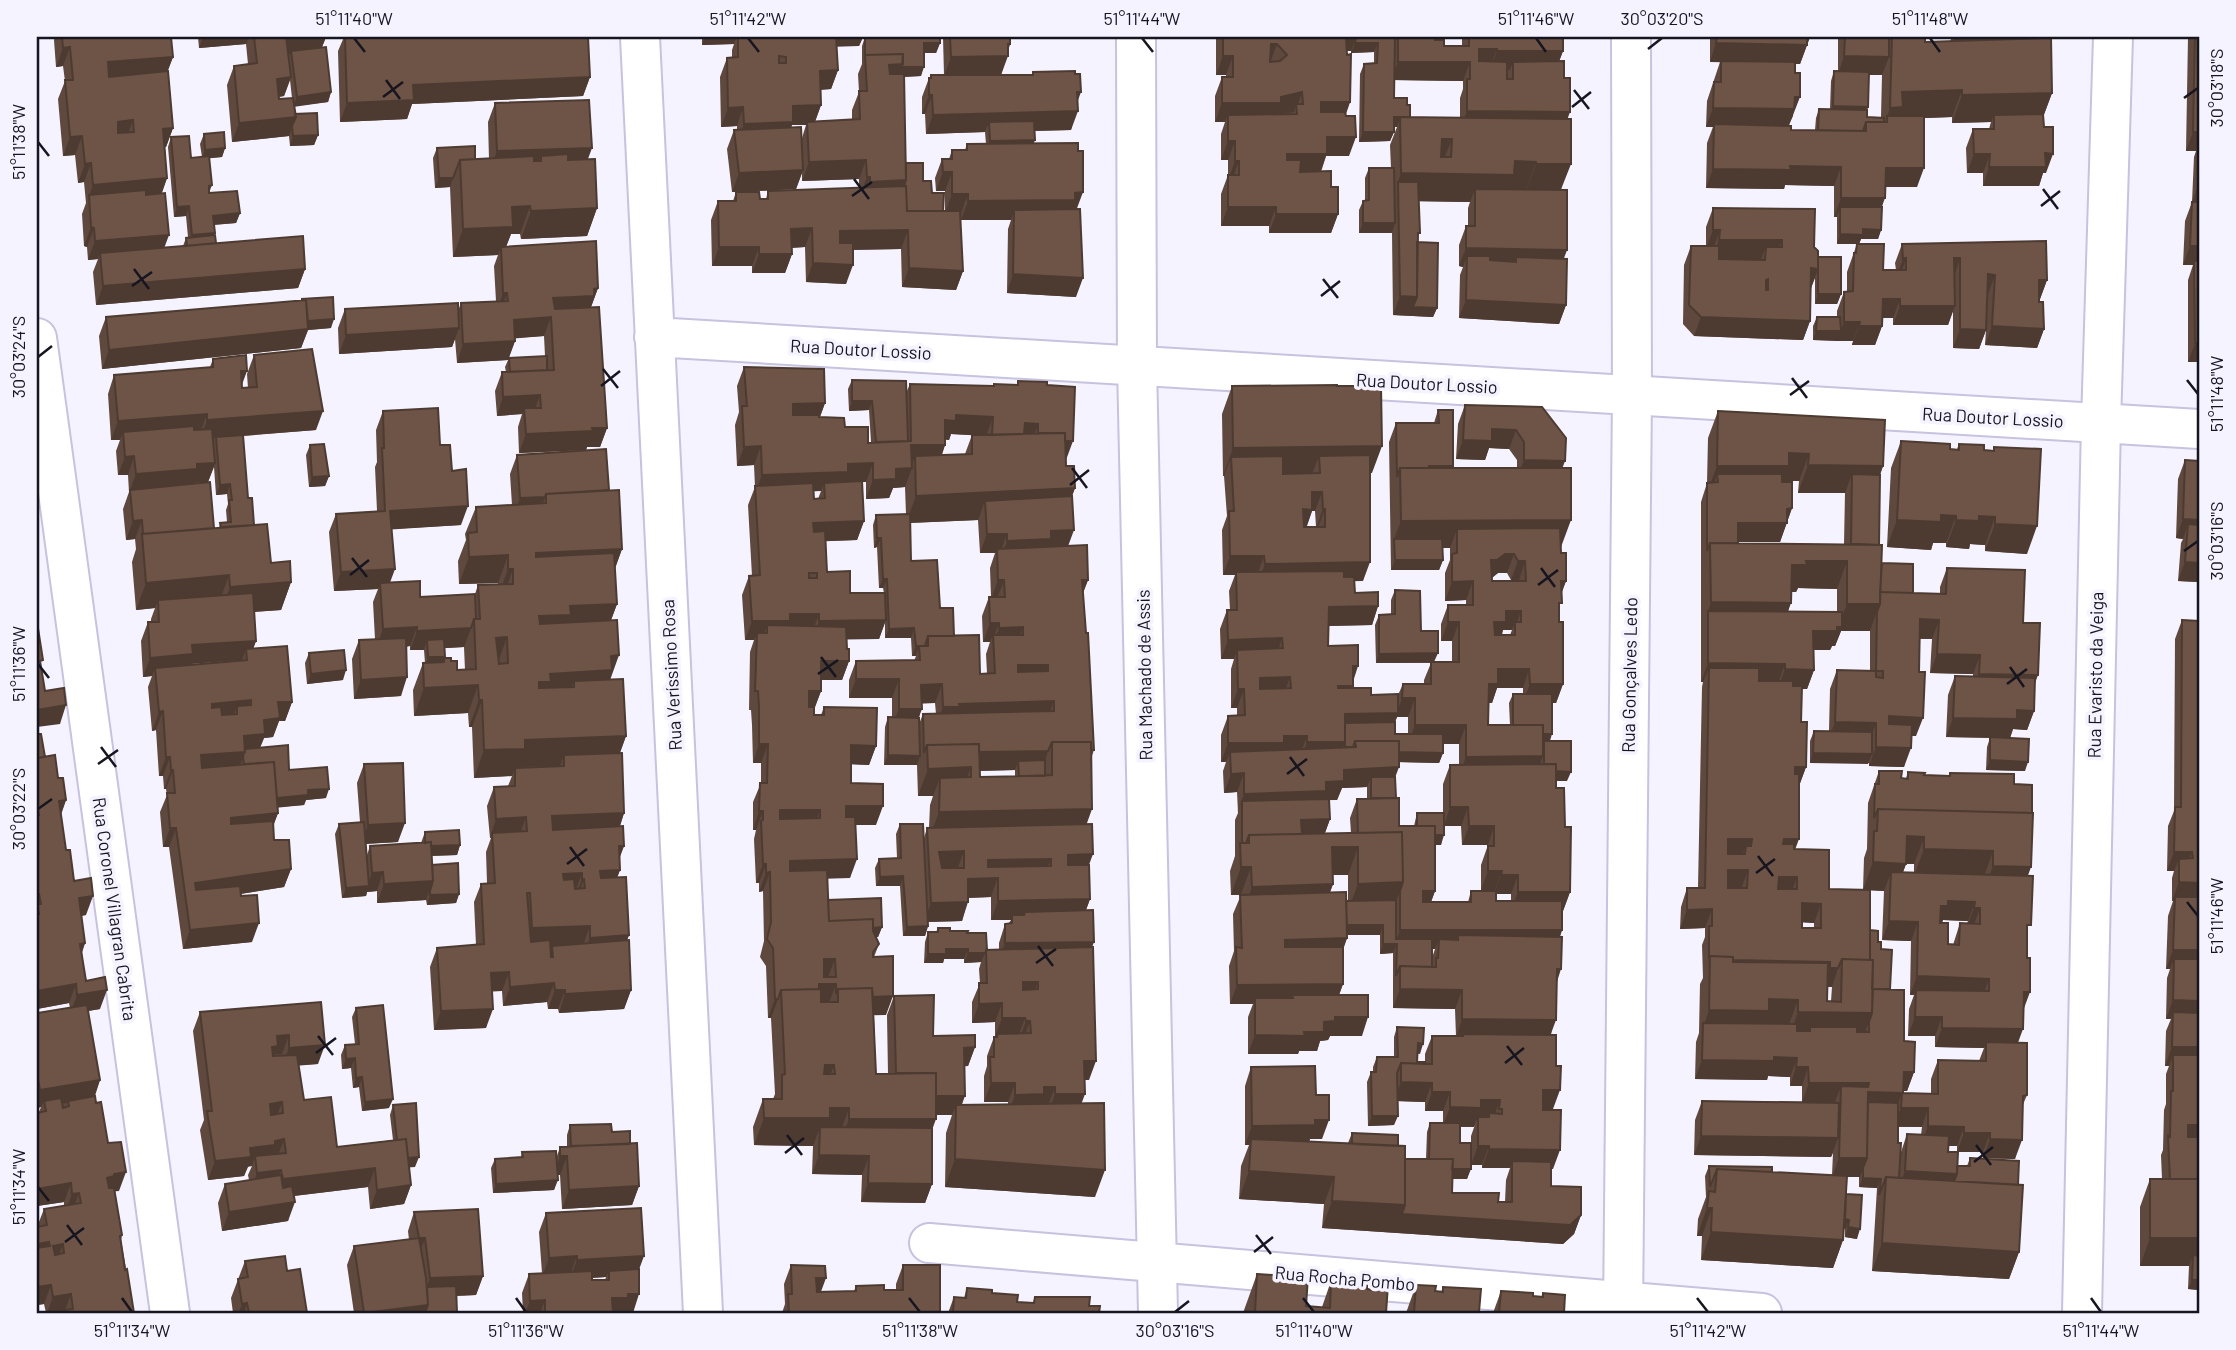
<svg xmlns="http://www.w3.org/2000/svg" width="2236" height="1350" font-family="Barlow,sans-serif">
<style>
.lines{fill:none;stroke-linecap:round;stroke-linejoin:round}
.minor-casing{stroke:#c7c2df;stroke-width:42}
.tertiary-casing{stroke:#c7c2df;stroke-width:42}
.minor{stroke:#fff;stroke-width:38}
.tertiary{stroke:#fff;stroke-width:38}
.wall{fill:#5f483d;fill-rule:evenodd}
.shaded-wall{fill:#4d3b32}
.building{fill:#6e5447;stroke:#4d3b32;stroke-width:2;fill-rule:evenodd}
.ticks{fill:none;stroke:#17151f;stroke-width:2.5}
.labels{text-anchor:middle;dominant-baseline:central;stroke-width:7;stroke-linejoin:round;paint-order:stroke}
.street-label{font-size:18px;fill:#17151f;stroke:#f5f3ff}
.neatline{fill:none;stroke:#17151f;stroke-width:2.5}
.ticks-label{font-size:18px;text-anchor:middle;fill:#17151f}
</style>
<rect width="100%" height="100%" fill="#f5f3ff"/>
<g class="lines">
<!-- minor casing -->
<g class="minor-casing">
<path id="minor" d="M1136,37L1137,365L1158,1313
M37,338L170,1313
M929,1243L1762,1313
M1623,1313L1632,395L1631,37
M2082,1313L2101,423L2113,37"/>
</g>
<!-- tertiary casing -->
<g class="tertiary-casing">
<path id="tertiary" d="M640,37L703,1313
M654,337L2199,429"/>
</g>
<!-- minor -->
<use href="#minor" class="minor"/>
<!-- tertiary -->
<use href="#tertiary" class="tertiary"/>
</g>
<!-- wall -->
<path class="wall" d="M55,37H171L173,57L167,71L173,128L166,147H165L167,178L162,193L164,248L183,246L186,238L188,237L186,216L174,217L168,147L171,137L191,158L202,157L200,144L204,134L225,148L222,157L209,158L212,185L209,193L240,213L236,223L214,225V235L216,243L305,269L298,288L96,305L93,272L98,259L88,260L87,247L84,246L82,214L86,203L84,182L78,183L75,155L63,156L58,99L65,81L63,66L56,67L54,40Z
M198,37H326L322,47L331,92L328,102L294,106L295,114L318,135L314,145L290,146L289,136L232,142L227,85L234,66L248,64L246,44L199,48ZM290,80L292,98L279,99V97L284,96Z
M344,37H588L590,77L583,96L412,104L407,119L340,122L338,51Z
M702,37H863L859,46H836L838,70L831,89L820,90L821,105L815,122L852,120V110L859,92L858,74L862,64V46L865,37L940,43L936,53H924L921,76L904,77L906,163L923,181L943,211H945V191H936L935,178L942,159H949L952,150H965L967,144H986L985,132L926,134L925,114H922V97L929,78H930L931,75H944L943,37H1010V44L1001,75H1032L1033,72L1077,101L1071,130L1034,131L1035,140L1033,143L1077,209L1076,297L1007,293L1008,229L1011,220H961V213H960L963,271L956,290L902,287L901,249L853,250L846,284L806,282L805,247L792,248V254L785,273H752V266H712L711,220L718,201H733L736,192H732L727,149L734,130H737V126L721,127L720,77L727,58H732V50L734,44L702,45ZM792,125H806L802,138L791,127ZM802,173V181L859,179V188L768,191L766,199H760L742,192L796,189Z
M1216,37H1435V40L1444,46H1462V37H1563V51L1559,61L1564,78L1568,119L1561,190L1567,250L1563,258L1566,305L1559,324L1459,318L1460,275L1463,267L1459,266V245L1466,226H1468V208L1470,202L1419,201L1417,242L1437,308L1433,317L1393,315L1392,233H1359V210L1363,201H1365V178L1369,168H1391L1390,145L1397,127H1394V132L1390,141L1359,142L1360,74L1364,64L1374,63V52L1351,53V51H1346L1350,102L1346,114L1349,156H1326L1321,172L1331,187L1338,214L1331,233H1269V226H1221V194L1228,175V160H1221V134L1225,122H1215V96L1222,77H1226V75H1216ZM1394,80L1463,81V89L1460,98V118L1410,117L1407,105L1394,98Z
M1710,37H1810L1800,64H1795L1793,116L1788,126L1791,130H1815L1816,118L1819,109H1830L1831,81L1834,71H1838V37H1925V42L1950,41L1952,37H2049L2052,93L2043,117L2046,173H2043L2039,186H1983V173H1967L1966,148L1973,129H1989L1991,122L1952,123V117L1924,118L1917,187H1885L1882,207L1881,230L1878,239H1861L1859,244L1883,270H1896L1895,263L1902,244L2047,280L2040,299H2039L2044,329L2037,348L1985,345L1986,330L1979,349L1953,348V310L1948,325H1893V318H1882V326L1875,345H1852L1853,341L1813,340V326L1817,317H1837V311L1844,292L1847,291V272L1857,244H1837V217H1834V186L1785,185L1784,189L1706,188L1707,143L1713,127H1706L1707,101L1720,62H1710ZM1869,75H1882L1881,117H1867Z
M2188,37H2199V362H2188V280L2193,265H2183L2185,221L2192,202L2194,157L2196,151H2186Z
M495,103L587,159L597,208L587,236L521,239L520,234H511L506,246L598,288L591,307L607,428L600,447H587L586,450L519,453L518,427L522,414L497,416L495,391L502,372H506L505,367L509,358L545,356L544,336L514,338L515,341L508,360L457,363L455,339L452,347L339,354L338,328L345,309L458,311L461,303L496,301L494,266L498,255L453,257L450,187L435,188L433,158L437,148L475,159H489L488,122Z
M1713,208L1814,247L1818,257L1841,294L1837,304H1815V278L1811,288L1810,321L1803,340L1694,336L1683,324L1684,265L1691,246H1706V227Z
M106,317L331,328L308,330L301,348L102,369L99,336Z
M254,355L316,430L243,436L248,498L254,525L271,563L291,582L281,610L254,612L256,641L253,649L292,702L285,721H279L273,737L264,738L260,747L326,798L306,800L304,805L278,807V813L273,826L274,840L291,869L284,887L240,894L252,942L183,949L169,847H163L160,812L167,795L166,789H164L163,776H159L156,730L152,731L148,687L152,676L143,677L141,641L148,622H151V619L155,608L136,610L132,562L136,549L135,539L126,540L123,509L129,492L128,475H118L116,451L120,440H111L108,394L114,375L210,367L213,359L242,384V388H248L247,374ZM214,467L216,495L227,494L228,504L226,510L227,522L220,523L219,528H214L191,484L192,483L208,482ZM242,660L189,665V664Z
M744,367L825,403L820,417L845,427L868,443L871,442L869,410L849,411L848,389L852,380L906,393L910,384L993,386L994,384L1017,385L1018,381L1066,460V466L1075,488L1072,496L1068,546L1088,580L1083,593L1094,750L1091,759L1086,824L1090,899L1086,910L1092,947L1089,1080H1084L1081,1103L1095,1197L945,1187L946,1133L952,1115H936L932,1128V1184L925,1203L861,1202L862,1175L812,1174L813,1146L754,1145L753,1127L763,1099H773L775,1094L771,1018H768L766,966L760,957L764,941L763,891L759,892V883H756L754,839L756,830H753V802L761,783V763H753L752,725L751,710H749L750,652L754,640H745L742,595L749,576H752L748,505L755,487L754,465L737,466L735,425L739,412L737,386ZM951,434L973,435H972L965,454L942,455L945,445V439L949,440ZM862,482H866V499L889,498L893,488L905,487L906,514L876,515L873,525L874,548L877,547L879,588H883L884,593H850L827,572L826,541L857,540L864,521ZM814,491H821L818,499H814ZM978,520L980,553H995L990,568L991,597H989L982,616L983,642H990L986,654L987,673L980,674L954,636L940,608L911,561L910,523ZM885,622V638H911L912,656H916L914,661H856L849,680V698H892V717H888L885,727L884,765H917L918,796H933L930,805L929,828H927L924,838L900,824L896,834L897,858L879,859L875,868L876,886H900L903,936H925L928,926V922L962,921L968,898L991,897V920H1011L1009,923L1005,924L999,943V949L987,950L967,933L938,928L936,932H928L925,942L924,963H943L944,959H964V963L981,962L979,969L980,983L972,1002V1023L995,1022V1037H994L987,1056V1066L984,1076V1102H1008V1105H962L965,1066H968L975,1047L933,1036L894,996L887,1015L888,1074H876L874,1015H886L874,957L879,944L876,937H878L882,927L828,900L827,878H850L855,825H876L851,783V764L869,765L876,746L824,707L821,715H814V709L821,691V680H842L849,661L847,649V639H879ZM922,703H935L936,714H923L919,724V718ZM1015,770V776L980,777V771Z
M1232,386H1337L1372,473H1370L1363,581H1355V593L1378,606L1372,625L1329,626L1328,646L1353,681L1352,688L1371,695H1398L1403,684H1424V680L1431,663H1376L1375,625L1379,615L1391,614V600L1395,590L1421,631L1434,662H1452V641H1441V624L1448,605H1466V600L1445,601V573L1450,560V548H1442L1443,560L1439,570H1391L1389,442L1396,423H1434L1438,410L1452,468H1517V460L1509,449L1489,448L1485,460L1456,459L1458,424L1465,405L1542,407L1562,468L1561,553L1566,581L1561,594L1559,609L1563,684L1556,703H1552L1550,741L1567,781H1556V788L1565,827L1570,892L1563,911H1562V930L1560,937L1557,982L1551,1035L1553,1109H1543L1553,1169H1551V1186L1581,1215L1574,1234L1563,1244L1322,1228L1324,1204L1239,1199L1241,1166L1249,1145H1245V1086L1251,1067L1316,1095L1322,1139H1310L1309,1142L1348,1143L1352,1133L1398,1146L1405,1159H1426L1427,1132L1430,1123H1443V1111H1425V1102L1398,1101L1394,1125L1368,1126L1367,1082L1371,1072H1373V1067L1377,1057H1394V1037L1397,1027L1420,1054L1418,1053L1417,1062H1425V1054L1432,1036H1456L1455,1009L1393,1008V953L1380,954V935H1347V938L1343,950V984L1339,995L1362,1036H1330L1328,1040L1320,1041L1317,1051H1299L1298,1054H1248V1017L1253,1004H1230L1229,966L1234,951L1233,914L1241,895H1231L1230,871L1235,856V820L1238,813L1237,792L1224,793L1223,771L1226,762H1221V735L1228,716H1237V708H1231V669L1234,659H1221L1220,629L1227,610H1230L1229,591L1235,575H1223L1222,530L1227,516L1224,476H1223L1222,414ZM1312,511H1315L1316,527H1306ZM1498,573H1507L1511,580H1519V581H1492V578ZM1503,630H1512L1510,635H1502ZM1497,688H1523V694H1513L1509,703L1510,725H1488V703H1492ZM1397,717H1408V734H1395V722ZM1443,744H1459V765H1450L1443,784V813H1417L1414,826H1399L1396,798L1395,777L1399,762L1439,763L1443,753ZM1367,787V799H1357L1350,818L1351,833H1325L1330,819L1329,800H1337L1342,788ZM1444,826H1461L1462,845H1488L1481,865V890H1495V891H1471L1468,902H1431L1435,891V845H1441ZM1333,875H1348V901H1346L1330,892L1333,884ZM1496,894H1511V901H1496ZM1432,949H1435L1432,958ZM1477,1119L1471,1136V1143H1460V1127H1474ZM1471,1165H1482V1168H1510L1506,1180L1505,1202L1452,1193V1179H1467Z
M383,411L440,445L452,471L461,525L391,529L390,583L420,597L475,594L478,585L498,584V583L459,584L458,561L466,540L465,534L476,507L512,505L510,474L517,455L609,490L622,549L615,568L617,604L611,620L610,680L626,736L620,753L624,813L620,826L624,846L619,858L620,870L617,877L629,935L627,940L631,990L624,1009L559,1013L558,1009H548L547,1002L503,1006L502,991H492L486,1028L434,1030L430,967L437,948L476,945L474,902L481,884L487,883L486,852L491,838H490L487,806L494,787L508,786L512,776L474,778L472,727H469L468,713L414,716L413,690L423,663H425L424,650H410V646L406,647L401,696L354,699L352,659L359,640L375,639L373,602L378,589L334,591L329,532L336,514L377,511L375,467L377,462L376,430ZM464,647L465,670H457L451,661L444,658L445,648ZM560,766L518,768L519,767Z
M1718,411L1883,466L1880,475L1879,545L1882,563L1913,593L1940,594V587L1947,568L2023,623L2035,684L2034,711L2027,730L2013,729L2010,738L2025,771L1986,770L1987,747L1990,738L1946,737L1948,695L1955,676L1973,677V674L1930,673L1932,639H1919L1916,736H1911L1904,767L1869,766V763H1810V741L1814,731H1829L1830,689L1837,670L1870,671V631H1841L1835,646H1832L1830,650H1814V670L1807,689H1802L1801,722L1806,767L1799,786L1795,849L1829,889L1863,890L1864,858L1867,849L1868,803L1879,771L1901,778H1906L1908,772L1924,775L1949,776L1950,773L2014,784L2028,875L2027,936L2024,1008L2018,1042L2027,1095L2022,1107L2015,1159L1983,1158V1152H1957V1146H1948V1152L1957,1166H1967L1970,1158L2018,1185L2019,1252L2009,1279L1872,1271L1877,1188L1859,1187V1177H1847L1846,1194L1857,1239L1845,1237V1229H1844L1843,1240L1833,1268L1701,1260L1702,1236H1697L1698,1219L1706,1197L1705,1176L1709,1166L1772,1172L1832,1175L1833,1153L1831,1157L1694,1155L1695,1120L1702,1101L1835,1102H1802V1086H1790V1077L1768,1076L1767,1080L1695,1079L1696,1042L1699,1033L1700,984L1703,978L1702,945L1705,937V928L1680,929L1681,907L1687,888H1698L1702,687L1703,682H1701V502L1707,483L1708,438ZM1783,481H1799L1798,493H1845L1844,544L1738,543V542H1780L1792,508ZM1798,588L1837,589V612H1788L1791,592H1796ZM1906,864H1914V872H1903ZM1870,890L1884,891L1882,940L1911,941L1910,995H1914L1909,1009L1908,1036H1935V1047L1984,1048L1979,1061L1938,1060L1931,1079V1094L1903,1093V1091H1907L1914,1072L1904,1041L1881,949L1878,942L1870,931ZM1943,920L1968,921L1967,923H1960L1953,945L1948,944L1942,923ZM1802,922L1814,923V928H1802ZM1828,987H1832L1831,1001H1827ZM1898,1127H1922L1921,1135L1907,1134L1901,1152L1898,1143Z
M1901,441L1950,449H1957L1959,444L1984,450L1993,451L1994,447L2027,554L1985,551V545L1970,544L1969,549L1946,547V543H1933L1931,550L1887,547L1891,468Z
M310,445L329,476L325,486L309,487L306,455Z
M2185,460L2199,461V596H2197L2198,582L2178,581L2181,543L2183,539L2176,538L2178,479Z
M2182,620L2199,621V1290L2188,1289L2189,1266H2140V1207L2150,1179H2162L2161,1155L2163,1150L2164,1110L2166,1104V1074L2169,1066H2165L2166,1031L2171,1019H2166L2167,978L2170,969H2166L2168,916L2173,901H2172V878L2174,871H2167L2168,826L2174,811L2175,639Z
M309,653L343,680L307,684L305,663Z
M37,734L45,757L58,778L66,800L61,815L66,850L74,881L86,915L81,916L85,943L82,953L86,981L100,1009L88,1011L100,1080L94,1096L108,1143L119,1191H115L122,1235L121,1240L134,1313H46L44,1304L37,1305V1227L44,1209L64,1206V1202L37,1206V1113L39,1112L41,1107L37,1108V1013L70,1008L69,1003L37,1009Z
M364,764L398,842L366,844L367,855L370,846L421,843L425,832L460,845L457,855L432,856V865L459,894L456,903L427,905L426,900L377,903V891L367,892L366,896L342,898L335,834L339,824L360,822L357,783Z
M321,1002L318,1064L299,1065L304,1100L337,1147L393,1140L390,1115L393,1105L415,1167H409L411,1185L404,1204L370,1209L368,1187L294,1196L288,1221L222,1231L218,1203L225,1184L249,1180L248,1175L252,1166L248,1167L244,1176L208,1180L200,1130L204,1120L193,1031L200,1012Z
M356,1008L389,1108L362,1111L359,1087L353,1088L351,1068L342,1069L341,1055L345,1045L355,1044L352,1017Z
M570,1125L612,1132L630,1144L639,1186L632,1205L562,1209L560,1175H558L554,1190L493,1193L491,1168L495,1159L521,1157L522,1152L557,1156L560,1147H567V1135Z
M414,1212L483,1276L476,1295L456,1296L457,1313H354L347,1265L354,1246L409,1240L408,1231Z
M546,1213L639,1271L633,1313H523L522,1293L529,1274L542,1273L539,1232ZM606,1277L605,1280H592V1278Z
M245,1261L287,1271L307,1313H233L231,1298Z
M791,1265L821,1292L854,1291L856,1286L884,1290H896V1284L903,1265L940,1313H782L785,1304L784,1284Z
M1257,1274L1306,1306L1322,1307L1331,1281L1371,1289L1373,1284L1386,1313H1243Z
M1416,1285L1435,1291L1441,1292L1443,1287L1479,1312L1493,1313L1501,1291L1541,1297L1543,1293L1564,1313H1406Z
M967,1288L992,1293L1017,1302L1033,1303L1035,1297L1089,1306L1099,1313H948L954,1297L964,1298Z"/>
<!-- shaded-wall -->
<path class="shaded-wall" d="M203,37H249L246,44L199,48Z
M286,37H326L320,52L291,51L290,54L279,55Z
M705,37H736L734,44L702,45Z
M832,37H863L859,46L828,47Z
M1344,37H1356L1351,51H1339Z
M1810,37L1800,64L1710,62L1716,43Z
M1955,37H2049L2043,53L1949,56Z
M924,43H940L936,53H920Z
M1355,43H1378L1374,52L1351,53Z
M1010,44L1006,56H1008L1001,75L944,76L951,57Z
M1271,44H1277L1270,63Z
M70,47L63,66L56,67L63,48Z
M1479,49H1497L1490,68H1472Z
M1497,51H1563L1556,70L1513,62L1510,70H1490Z
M1223,56H1233L1226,75H1216Z
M1844,56L1889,57L1882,75H1838Z
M173,57L166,76L101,81L108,62Z
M1398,62H1470L1463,81L1391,80Z
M900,64L924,67L921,76L899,77L865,65Z
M838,70L831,89L813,90L820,71Z
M291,77L284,96L270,98L277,79Z
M590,77L583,96L412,104L407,119L340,122L347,103L413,85Z
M1962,90L1952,117L1899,119L1887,122V117L1890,108L1902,92Z
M331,92L328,102L293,107L297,97Z
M1081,92L1074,111H1078L1071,130L989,132V122L985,132L926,134L933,115Z
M1302,92L1297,107L1296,104L1294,112L1276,115H1228L1225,122H1215L1222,103L1281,97Z
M2052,93L2042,120L1994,115L1991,122L1952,123L1962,95Z
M929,95H932L925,114H922Z
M1800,97L1788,128L1714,124L1713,127H1706L1713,108Z
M1321,102H1350L1343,121H1314Z
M821,105L814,124L807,122L806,125H792L786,141L737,143L744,124L793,106Z
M1833,106L1868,107L1865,116H1830Z
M743,107L737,126L721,127L728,108Z
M1467,111L1570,112L1563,131L1460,130Z
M296,117L289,136L232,142L239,123Z
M1394,117H1400L1397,127H1390Z
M133,120L126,139L111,141L118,122Z
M173,128L166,147L156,148L163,129Z
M1363,132H1394L1390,141L1359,142Z
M2193,132H2199V141L2196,151H2186Z
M318,135L314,145L290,146L293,136Z
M82,136L75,155L63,156L70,137Z
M1327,137H1356L1349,156H1326L1320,173H1280L1287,154Z
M1442,139H1452L1441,166Z
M1035,140L1031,150L986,151L990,141Z
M1228,141H1235L1228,160H1221Z
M225,148L222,157L202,159L205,150Z
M592,148L585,167L541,161V156L536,169L490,170L497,151Z
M2045,153L2053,154L2046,173H2043L2039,186H1983L1989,167Z
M1974,154H1990L1983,173H1967Z
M866,160L859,179L802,181L809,162Z
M1235,161H1239L1232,180H1228Z
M1515,161L1536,162L1526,190L1509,189L1504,203L1475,189L1470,202L1398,201V182L1401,173Z
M91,163L84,182L78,183L85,164Z
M1536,164H1571L1560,192L1526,191Z
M1790,166L1841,167L1834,186L1785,185L1784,189L1706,188L1713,169Z
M1886,168H1924L1917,187H1879Z
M803,170L796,189L732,192L739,173Z
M943,172H952L945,191H936Z
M867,177H870L863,196H860Z
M167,178L160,197L89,196L93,185Z
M439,178H453L450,187L435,188Z
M906,180L899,199L864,201L870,182Z
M2199,183V202H2192Z
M1083,192L1076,211L1014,210L1011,220H961L968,201Z
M952,194H968L961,213H945Z
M1841,198H1885L1878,217L1840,207L1837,217H1834Z
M189,206L186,216L174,217L177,207Z
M530,206L520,234H511L503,255L501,247L498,255L453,257L463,229L512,207Z
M1228,207H1276L1269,226H1221Z
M597,208L587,236L521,239L531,211Z
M240,213L236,223L209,225L213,216Z
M1276,214H1338L1331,233H1269Z
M904,221L908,230L901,249L833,250L840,231Z
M1363,223H1395L1392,233H1359Z
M91,227L94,228L87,247L84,246Z
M812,228L805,247L784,248L791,229Z
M1863,229L1881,230L1878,239H1861L1859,244H1837L1840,234Z
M1713,230H1720L1713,249H1706Z
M215,233L211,243L188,244L192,235Z
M169,235L162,254L100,253L98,259L88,260L95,241Z
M1719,240H1782L1775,259L1766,247L1761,259H1712Z
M2190,246H2199V265L2194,261L2193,265H2183Z
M719,247H759L752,266H712Z
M1466,248L1567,250L1560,269L1516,262V257L1512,268L1467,256L1463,267L1459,266Z
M759,254H792L785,273H752Z
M1906,258L1900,277L1896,278L1903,259Z
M1954,258H1960L1954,277Z
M813,263L853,265L846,284L806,282Z
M909,268L963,271L956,290L902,287Z
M1811,268L1818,269L1811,288Z
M305,269L298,288L96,305L103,286Z
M1013,274L1083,278L1076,297L1007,293Z
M1988,274L1995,275L1988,294L1981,293Z
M2039,280H2047L2040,299H2032Z
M598,288L591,307L546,317L553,298Z
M503,293H507L500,312H497Z
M1818,294H1841L1837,304H1815Z
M1400,296L1417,297L1437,308L1433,317L1393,315Z
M1883,299H1900L1893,318H1876Z
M1466,300L1566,305L1559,324L1459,318Z
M1900,306H1955L1948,325H1893Z
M551,317L544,336L507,339L514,320Z
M1701,317L1810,321L1803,340L1694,336Z
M334,319L331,328L308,330L301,348L102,369L109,350L303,321Z
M1844,322H1860L1853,341H1837Z
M1859,326H1882L1875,345H1852Z
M1992,326L2044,329L2037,348L1985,345Z
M459,328L452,347L339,354L346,335Z
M1960,329L1986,330L1979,349L1953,348Z
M1816,331H1841L1837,341L1813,340Z
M515,341L508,360L457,363L463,344Z
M2195,343H2199V362H2188Z
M241,371H247L240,390Z
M540,395L533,414L524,408L522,414L497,416L503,397Z
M852,401H872L869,410L849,411Z
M825,403L818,422L786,423L793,404Z
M323,411L316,430L200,439L207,420Z
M207,414L200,433L123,432L120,440H111L118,421Z
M956,415L993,417L986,436L951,434L949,440L938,439L945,420Z
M1025,423L1038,424L1032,443H992Z
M592,428H607L600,447H587L586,450L519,453L526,434Z
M1492,429L1516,430L1509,449L1489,448L1485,460L1456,459L1463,440Z
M1073,441L1066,460L1037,442Z
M911,445H945L938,464L915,456L912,464Z
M761,446L754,465L737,466L744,447Z
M1382,446L1372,473L1319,474V456L1312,474L1232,476L1231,457L1224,476H1223L1233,448Z
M1789,453L1809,454L1799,481H1783L1779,493L1718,482L1717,474L1711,493H1707L1717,466Z
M134,456L128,475H118L125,457Z
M1524,460L1565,461L1558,480L1517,479Z
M215,463L208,482L192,483L190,488L129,493L136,474L197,464Z
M873,463L866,482L824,483L821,491L755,494L762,475L848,464Z
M1808,465L1883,466L1873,494L1852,474L1845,493H1798Z
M1429,466H1453L1446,485H1426Z
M912,468L905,487L893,488L889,498L866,499L873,480L896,469Z
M329,476L325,486L309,487L312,477Z
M230,484L227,494L216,495L220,485Z
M1075,488L1065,515L985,501L978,520L906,523L916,496Z
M1312,492H1322L1315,511H1312L1306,529L1296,528L1303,509Z
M545,497L538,516L513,517L520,498Z
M468,506L461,525L383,530L390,511Z
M1792,508L1780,542H1732L1738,523L1787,509Z
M1323,509H1325L1318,528H1316Z
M1941,515L1956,516L1946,543H1933L1931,550L1887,547L1897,520Z
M1979,516L1995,517L1985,545L1970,544L1969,549L1946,547L1956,520Z
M2183,519L2199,520V539L2188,524L2183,539L2176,538Z
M142,520L135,539L126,540L133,521Z
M1571,520L1561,547L1457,529L1450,548H1394V539L1401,521Z
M864,521L857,540L806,542L813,523Z
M1995,524L2037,526L2027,554L1985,551Z
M1074,530L1067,549L1000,560L1007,541L1051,531Z
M987,534H1007L1000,553L997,549L995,553H980Z
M877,538H881L877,547L874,548Z
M622,549L612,577L526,581L536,553Z
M1505,554H1514L1507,573H1498L1490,579L1491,560Z
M508,555L498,583L459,584L469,557Z
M1230,556H1264L1257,575L1236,572L1235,575H1223Z
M1395,560H1443L1439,570H1391Z
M1518,561H1525L1519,580H1511Z
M1806,561H1847L1837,589L1798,588L1796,592H1782L1792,565Z
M1370,562L1363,581L1258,583L1265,564Z
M2185,562L2199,563L2198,582L2178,581Z
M395,569L388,588L380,583L378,589L334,591L341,572Z
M508,569H513L503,597H498Z
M229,575L219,603L158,600L155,608L136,610L146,583Z
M883,579H887L883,588H879Z
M998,580H1004L997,599H991Z
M1082,580H1088L1081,598Z
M1473,581L1466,600L1445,601L1452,582Z
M1561,581H1566L1559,600Z
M291,582L281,610L220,614L230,587Z
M1711,602L1791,603L1781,631L1708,611Z
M1896,602L1877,611L1870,631H1841L1835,646H1832L1830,650H1807L1813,631L1838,627L1847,604Z
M617,604L607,631L529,644L539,616L570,606Z
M1378,606L1372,625L1322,626L1329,607Z
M1506,611H1521L1515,628V622L1512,630H1503L1499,641H1487L1494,622Z
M790,614H819L812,633H767V625L762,640L757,633L754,640H745L752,621Z
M1920,619L1939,620L1932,639L1913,638Z
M886,620L879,639L812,640L819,621Z
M1448,622H1459L1452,641H1441Z
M990,623H999L993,639V635L990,642H983Z
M417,627L410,646L376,648L383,629Z
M1023,627L1016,646L993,644L999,628Z
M471,628L464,647L428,649L427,640L424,650H410L417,631Z
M914,628L911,638H885L889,629Z
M507,637L497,665L496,638Z
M1282,638L1276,657L1237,650L1234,659H1221L1228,640Z
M256,641L249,660L246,649L242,660L189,664L186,673L155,668L152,676L143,677L150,658L192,645Z
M916,646H919L916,656H912Z
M1438,653L1434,662L1376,663L1379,654Z
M1937,654L1980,655L1973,674L1930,673Z
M619,655L609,683L574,687V681L567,700L541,710L539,682L550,674L611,656Z
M428,657H445L441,666L425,667Z
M821,661H849L842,680H814Z
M1708,663L1785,664L1778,683L1708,682L1709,668L1703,682H1701Z
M1018,665H1048L1042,684H1011Z
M1353,666H1358L1352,685Z
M1498,669H1529L1523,688H1497L1492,703H1482L1489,684Z
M1785,669L1814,670L1807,689L1778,688Z
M346,670L343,680L307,684L311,674Z
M1979,674L2038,675L2031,694L1972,693Z
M407,677L401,696L354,699L361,680Z
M1290,677L1283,696L1253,697L1260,678Z
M856,679H899L892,698H849Z
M942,684L935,703L914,704L921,685Z
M1530,684H1563L1556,703H1523Z
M478,685L468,713L414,716L424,688Z
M1238,689H1244L1237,708H1231Z
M809,691H821L814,710H802Z
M1402,698H1415L1408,717H1397L1391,732L1345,733V714L1397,713Z
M251,700L244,719L237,714V706L232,720L205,723L212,704Z
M479,700H482L472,727H469Z
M1054,701L1047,720L936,726L943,707L959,704Z
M278,702H292L285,721H279L273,737L264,738L258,753L244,754L238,771L194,774L201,755L244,736L264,720Z
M66,705L60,724L37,727V710Z
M899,709H922L915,727H892Z
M2017,710L2034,711L2027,730L2013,729L2010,738L1946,737L1953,718Z
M163,711L156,730L152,731L159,712Z
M1889,716L1923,718L1916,736L1882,735Z
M1835,722L1876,723L1869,742L1828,741Z
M1415,725H1466L1459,744H1408Z
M1514,734H1552L1549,744Z
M626,736L616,763L564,755L560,766L519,767L515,776V768L512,776L474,778L484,750L525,740Z
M1284,736H1307L1300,755L1230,752L1226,762H1221L1228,743Z
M1307,742H1345L1338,761H1300Z
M759,744H768L761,763H753Z
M851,745L876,746L869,765L844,764Z
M1876,747L1911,748L1904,767L1869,766Z
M1048,751L1042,770L1018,761L1015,770L971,771V767L961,795L940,778L933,796H918L928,769V753Z
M1354,751L1443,753L1439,763L1351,761Z
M1813,753L1872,754L1868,764L1810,763Z
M888,755L920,756L917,765H884Z
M1543,756L1536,775L1459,776L1466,757Z
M166,757H170L163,776H159Z
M1990,760L2028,762L2025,771L1986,770Z
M1399,767L1392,786L1371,777L1367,787L1342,788L1337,800L1242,801L1237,813L1244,794L1326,782L1344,770Z
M1795,767H1806L1799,786H1788Z
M171,770H173L166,789H164Z
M1544,771L1571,772L1567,781H1540Z
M1244,773L1237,792L1224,793L1231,774Z
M329,789L326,798L306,800L304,805L274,808L277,798L308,790Z
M66,800L59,819V801Z
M846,806H883L876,825H839Z
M1450,807H1468L1461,826H1444Z
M1092,809L1082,837L929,839L939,812Z
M780,810H820L813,829H774Z
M759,811H763L756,830H753Z
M278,813L271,832L224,837L231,818Z
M624,813L618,832L545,835L552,816Z
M526,817L519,836L492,833L490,838L496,819Z
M1330,819L1323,838L1294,839L1301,820Z
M2026,821L1924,838L1914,864H1906L1896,891L1891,872L1884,891L1863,890L1873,862L1875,837Z
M405,823L398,842L361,844L368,825Z
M1469,826H1494L1488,845H1462Z
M170,828H176L169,847H163Z
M1417,835H1444L1441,845H1414Z
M1728,839H1752L1745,858L1746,846L1741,858H1721Z
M1784,839H1799L1792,858H1777Z
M1358,841V847L1348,875H1322L1332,847Z
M460,845L457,855L422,856L425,847Z
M619,846H624L617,865Z
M1924,849L1993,851L1983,879L1914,876Z
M964,851L957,870L933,871L939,852Z
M2174,852H2192L2185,871L2179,859L2174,871H2167Z
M1093,854L1086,873L1061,874L1068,855Z
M857,859L850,878L783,880L790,861Z
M1051,859L1044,877L997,879L991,897L961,898L968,879L988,860Z
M763,864H766L759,883H756Z
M1993,866L2031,867L2021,895L1983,893Z
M1241,867H1251L1241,894L1231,895Z
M291,869L284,887L188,902L195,883Z
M620,870L613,889L593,890L600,871Z
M1728,870H1748L1741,889H1721Z
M1488,871H1502L1495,890H1481Z
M383,872L377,891L367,892L366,896L342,898L346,888L367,886L372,873Z
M770,872L763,891L759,892L766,873Z
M582,873L575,892L556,893L563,874Z
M1501,875H1518L1511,894H1494Z
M903,876L900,886H876L880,877Z
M1779,877H1797L1790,896H1772Z
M582,879H584L577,898H575Z
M433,881L426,900L377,903L384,884Z
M1403,882L1393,910L1348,911L1358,884Z
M2179,882L2199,883V902L2175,897L2173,901H2172Z
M1333,884L1323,912L1242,914L1252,887Z
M1423,891H1435L1428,910H1416Z
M1518,892H1570L1563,911H1511Z
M459,894L456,903L427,905L430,895Z
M93,896L86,915L72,917L79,898Z
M1090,899L1083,918L1025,912L1022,920L1012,915L1011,920H991L998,901Z
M1948,901L1975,902L1968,921L1943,920L1941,925H1934L1941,906Z
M968,902L962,921L924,922L931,903Z
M1802,903L1821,904L1814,923L1796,922Z
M1974,908H1980L1973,927H1967Z
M1712,909L1705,928L1680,929L1687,910Z
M1889,921L1918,922L1911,941L1882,940Z
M259,923L252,942L183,949L190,930Z
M1343,925H1383L1380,935H1340Z
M590,926L583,945L525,947L532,928Z
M928,926L925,936H903L907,927Z
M882,927L878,937L822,940L825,930Z
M1400,930H1562L1555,949L1458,940V935L1453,949L1439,939L1435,949H1396L1397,944L1393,953L1380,954L1383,944H1395Z
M629,935L622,954L583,957L590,938Z
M1347,938L1340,957L1278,959L1285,940Z
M1094,942L1087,961L998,962L1005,943Z
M85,943L78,962L80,944Z
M946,949H968L964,959H944L943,963H924L928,954Z
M2173,950H2199V964L2174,959L2170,969H2166Z
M968,953H985L981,962L964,963Z
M824,959H835L828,977L818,978Z
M1710,959L1830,962L1823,981Z
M1830,968H1838L1832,987H1823Z
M1557,969H1561L1555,988Z
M509,972L502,991L484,992L491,973Z
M1917,976L1989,979L1982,998L1916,990L1914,995H1910Z
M1023,982H1038L1031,1000L1016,1001Z
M554,983L547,1002L503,1006L510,987Z
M76,984L69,1003L37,1009V991Z
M819,984H836L829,1003H817Z
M1343,984L1336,1003L1293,998L1292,995L1289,1003L1255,998L1253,1004H1230L1237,985Z
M1400,989L1462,990L1455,1009L1393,1008Z
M107,990L100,1009L70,1014L77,995Z
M555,990H565L558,1009H548Z
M631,990L624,1009L559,1013L565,994Z
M2024,992H2030L2023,1011Z
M893,996L886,1015L832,1016L838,1002V998Z
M775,999H778L771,1018H768Z
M1769,999L1798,1000L1788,1027L1703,1028L1709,1010Z
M2173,1000L2199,1001V1020L2173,1012L2171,1019H2166Z
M1002,1003L995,1022L972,1023L979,1004Z
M493,1009L486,1028L434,1030L441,1011Z
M1798,1012L1872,1013L1862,1041L1810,1031V1027L1805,1040H1788Z
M1335,1017H1368L1362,1036H1330L1328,1040L1320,1041L1317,1051H1299L1298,1054H1248L1255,1035L1304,1032Z
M1915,1017H1942L1935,1036H1908Z
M1002,1018H1025L1018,1037L997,1034L996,1037H995Z
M1462,1019L1556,1020L1549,1039L1463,1034L1461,1038H1456Z
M1026,1021H1030L1023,1040H1019Z
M1942,1028L2023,1029L2016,1048L1986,1042L1984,1048L1935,1047Z
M289,1035L282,1054H275L271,1065L265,1066L277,1036Z
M1418,1043L1423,1044L1420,1054L1414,1053Z
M325,1045L318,1064L282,1067L289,1048Z
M975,1047L968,1066L957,1067L964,1048Z
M2172,1047H2199L2193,1066L2173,1055L2169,1066H2165Z
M1774,1057L1797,1058L1790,1077L1768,1076L1767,1080L1695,1079L1702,1060Z
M355,1058L351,1068L342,1069L346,1059Z
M1084,1061H1096L1089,1080H1077Z
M825,1065H834L824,1092Z
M1796,1067H1808L1802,1086H1790Z
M1904,1072H1914L1907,1091H1897Z
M362,1077L359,1087L353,1088L356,1078Z
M100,1080L94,1099L68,1101L67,1103L45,1107L44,1101L41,1107L37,1108V1098L40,1090Z
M1401,1082L1432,1083L1425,1102L1394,1101Z
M991,1083H1015L1008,1102H984Z
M1809,1083H1869L1862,1102L1841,1086L1835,1102H1802Z
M1044,1087H1055L1048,1106L1008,1114L1015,1095Z
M1543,1090H1560L1553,1109H1536Z
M1432,1092H1450L1443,1111H1425Z
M1868,1092L1902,1093L1895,1112L1865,1111Z
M1055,1094H1085L1078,1113H1048Z
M933,1096H965L958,1115L956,1105L952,1115H926Z
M393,1099L389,1108L362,1111L365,1102Z
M1481,1100H1500L1493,1119L1489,1113L1487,1119H1477L1474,1127L1443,1126L1450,1107Z
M282,1102L275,1121L263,1123L270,1104Z
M830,1108H849L839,1136L820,1127L813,1146L754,1145L764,1118Z
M1901,1108H1928L1922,1127L1894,1126Z
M1372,1116H1398L1394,1125L1368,1126Z
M849,1119H936L926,1147L839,1146Z
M1315,1120H1329L1322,1139H1310L1308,1144L1251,1139L1249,1145H1245L1252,1126Z
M2188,1125H2199V1144H2181Z
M1928,1126L1964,1127L1957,1146L1921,1145Z
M1964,1133H1990L1983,1152H1957Z
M1701,1136L1838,1138L1831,1157L1694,1155Z
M284,1139L277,1158L255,1156L252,1166H248L244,1176L208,1180L215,1161L250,1148L275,1141Z
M1990,1139L2022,1140L2015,1159L1983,1158Z
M1478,1146H1489L1482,1165H1471Z
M1489,1149L1560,1150L1553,1169H1512V1161L1510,1168H1482Z
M819,1155L869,1156L862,1175L812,1174Z
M560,1156H567L560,1175H554Z
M419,1157L415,1167L400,1168L404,1158Z
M1839,1158H1867L1860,1177H1832Z
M955,1159L1105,1170L1095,1197L945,1187Z
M375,1168L368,1187L276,1198L283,1179Z
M1429,1168L1471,1169L1467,1179L1426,1178Z
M281,1170L274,1189L250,1192L257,1173Z
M1249,1171L1334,1177L1324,1204L1239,1199Z
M1905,1171L1957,1174L1953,1183L1898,1190Z
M126,1172L119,1191L108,1192L107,1178L114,1174Z
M1863,1178L1881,1179L1877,1188L1859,1187Z
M558,1180L554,1190L493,1193L496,1184Z
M71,1183L64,1202L37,1206V1189Z
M868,1183L932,1184L925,1203L861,1202Z
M411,1185L404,1204L370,1209L377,1190Z
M639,1186L632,1205L562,1209L569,1190Z
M79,1193L72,1212L65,1213L72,1194Z
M1332,1201L1581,1215L1574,1234L1563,1244L1322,1228Z
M295,1202L288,1221L222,1231L229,1212Z
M1707,1208H1712L1702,1236H1697Z
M1839,1218L1849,1220L1845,1229L1835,1228Z
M1848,1227L1860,1229L1857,1239L1845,1237Z
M1711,1232L1843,1240L1833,1268L1701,1260Z
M419,1238H425L418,1257Z
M2150,1238H2199V1266L2193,1255L2189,1266H2140Z
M49,1242L42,1261L37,1262V1244Z
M1882,1243L2019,1252L2009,1279L1872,1271Z
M63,1244L56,1263L53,1246Z
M577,1256L570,1275L542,1277L549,1258Z
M644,1256L637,1275L609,1271L606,1277L570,1279L577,1260Z
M483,1276L476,1295L423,1297L430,1278Z
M816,1278H826L819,1297H809Z
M2192,1280H2199V1290L2188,1289Z
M51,1285L44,1304L37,1305V1287Z
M71,1294L64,1313L52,1312V1313H47L53,1297Z
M628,1294H639L633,1313H607L612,1298Z
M545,1300L540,1313H525L530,1301Z
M247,1303L244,1313H239L242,1304Z
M428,1305L425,1313H364Z"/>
<!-- building -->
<path class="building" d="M62,37H171L173,57L108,62L109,77L168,71L173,128L163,129L167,178L93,185L91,163L85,164L82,136L70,137L65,80H73L70,47L63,48ZM133,120L134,132L118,133V122Z
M254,37H286L291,77L277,79L279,99L293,98L296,117L239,123L234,66L257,63Z
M345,37H588L590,77L413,85L414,100L347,103Z
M738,37H836L838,70L820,71L821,105L793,106V122L744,124L743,107L728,108L727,58L738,57ZM779,56L786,57V63H779Z
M865,37H940V43H924V67H902L903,54L865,55Z
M950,37H1010V44H1008V56L951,57Z
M1223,37H1346L1347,55L1351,54L1350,102H1321V112H1345L1346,116H1355L1356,137H1327V154H1287V160H1301L1300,172L1331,171V187H1338V214H1276V207H1228V175H1239V161H1235V141H1228V115L1297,114L1296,104H1303L1302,92L1281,97V103H1222V77H1233V56H1223ZM1271,44H1277L1287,55L1280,61L1270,62Z
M1356,37H1395L1394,98H1407V105H1410V117H1394V132H1363L1364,64L1377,63L1378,43H1355Z
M1398,37H1435V40H1444V46H1469V37H1563V51H1497V49H1479V61L1507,62V79H1513V62L1564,61V78H1570V112L1467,111V79H1470V62H1398Z
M1717,37H1807V45L1716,43Z
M1845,37H1889V57L1844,56Z
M1892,37H1925V42L2051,38L2052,93L1962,95V90L1902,92L1903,107L1890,108Z
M2195,37H2199V132H2193Z
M326,47L331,92L297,97L291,51Z
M903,54V64L889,65L890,74H904L906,180L870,182V177H867L866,160L809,162L807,122L860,119L859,91H867L865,55Z
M1721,61L1795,62V73H1800V97H1795L1794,109L1713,108L1714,82H1721Z
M1075,71V74H1080L1081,92H1077L1078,111L933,115L932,95H929V78H931V75H1033V72Z
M1834,71L1869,72L1868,107L1833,106Z
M589,100L592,148L497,151L495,103Z
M1819,109L1867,110V117L1884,118V122H1866L1863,131L1818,130Z
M317,113L318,135L293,136L292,126L296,117L295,114Z
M2043,114L2044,127H2053V154L2045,153L2046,167H1989L1990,154H1974L1973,129H1994V115Z
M1887,116H1924V168H1886L1885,198H1841V167L1790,166L1791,170L1713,169L1714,124L1791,126V130L1866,131V122H1887Z
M1400,117L1571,119V164H1536V162L1515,161L1514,175L1401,173ZM1442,139H1452L1451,157H1441Z
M1034,121L1035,140L990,141L989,122Z
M801,127L803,170L739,173L734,130Z
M224,132L225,148L205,150L204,134Z
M189,136L191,158L209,156L212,185L209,186V193L237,191L240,213L213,216L215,233L192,235L189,206L177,207L171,137Z
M1078,143V151H1083V192L1075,193V200L968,201V194H952V172H943L942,159H952V150H967V144Z
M475,146V159L460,160L453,178H439L437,148Z
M568,154V160L595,159L597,208L531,211L530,206L512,207L513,227L463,229L460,160L534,156V161H541V156Z
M906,163H923V181H931L932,193H944L943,211H907L906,186H904L906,180Z
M1369,168H1394L1395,223H1363V201L1369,200Z
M1398,182H1418L1420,233H1418L1417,297L1400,296Z
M906,186L907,211H960L963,271L909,268L908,230L840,231V243H853V265L813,263L812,228L791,229L792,254H759V247H719L718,201H736V192H759L760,199H768V191Z
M1475,189L1567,190V250L1466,248V226H1475Z
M146,190V195L165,193L169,235L95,241L94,228L91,227L89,195Z
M2192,202H2199V246H2190Z
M1840,207H1882L1881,230L1863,229V235L1840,234Z
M1713,208L1815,209L1814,247L1818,251V269L1811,268L1810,321L1701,317L1689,305L1691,246H1719V259L1765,260L1766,247H1782V240H1719L1720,230H1713ZM1768,279V290H1766V280Z
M1080,209L1083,278L1013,274L1014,210Z
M215,235L216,243L187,246L186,238Z
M303,236L305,269L103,286L100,253Z
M596,241L598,288L594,289V296L553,298L555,309L599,307L607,428H592L593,431L526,434L524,408H541L540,395L503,397L502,372L554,370L551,317L514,320L515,341L463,344L461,303L508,301L507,293H503L501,247Z
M2046,241L2047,280H2039V302H2043L2044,329L1992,326L1995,275L1988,274L1986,330L1960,329V258H1954L1955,306H1900V299H1883L1882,326H1859L1860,322H1844V292L1853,291L1854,253H1856L1857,244H1884L1883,270H1906V258L1903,259L1902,244Z
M1417,242L1438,243L1437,308L1413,307L1417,297Z
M1467,256H1490V260L1516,262V257L1567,259L1566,305L1466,300Z
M1818,257H1841V294H1818Z
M2194,261H2199V343H2195Z
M333,297L334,319L308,321L306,300H302V299Z
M306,300L308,329L109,350L106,317Z
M458,303L459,328L346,335L345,309Z
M1817,317H1840L1841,331H1816Z
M312,349L323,411L207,420V414L118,421L114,375L213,367V359L246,355L247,371H241L242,388L257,387L254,355Z
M547,356V370L510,372L509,358Z
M744,367L824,369L825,403L793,404V415H819V417L844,418L845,427H868V443L911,441L910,384L994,386V384L1018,385V381L1047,382V385L1075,387L1073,441H1065V433H1038V424L1025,423L1024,434L992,435L993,417L956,415V421L945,420V445H911L912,468L896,469V479L873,480V463L848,464V472L762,475L761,446L744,447L742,406H747Z
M852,380L906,381L908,441L876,442L872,401H852Z
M1337,385V386H1381L1382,446L1233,448L1232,386Z
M1465,405L1542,407L1566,438L1565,461L1524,460V442L1516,430L1492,429V441L1463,440Z
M438,408L440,445H450L452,471L466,469L468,506L390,511L395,569L341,572L336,514L385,511L382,448H384L383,411Z
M1438,410H1453V466H1429V468H1400L1397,477L1396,423H1439Z
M1718,411L1885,420L1883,466L1808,465L1809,454L1789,453V466H1717Z
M194,426V430L212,429L215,463L197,464V469L136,474L134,456L125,457L123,432Z
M1065,433L1066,466H1074L1075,488L916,496L915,456L972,454V435Z
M243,435L248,498H252L254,525L221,527L220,523L231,522L229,500H232L230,484L220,485L216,437Z
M1901,441L1950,444V449L1959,450V444L1984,445V450L1994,451V447L2041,449L2037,526L1995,524V517L1979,516V521L1956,520V516L1941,515V522L1897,520Z
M324,444L329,476L312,477L310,445Z
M606,449L609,490L546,494L545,497L520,498L517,455Z
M1370,455V562L1265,564L1264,556H1230L1229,511H1234L1231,457L1283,456V474L1320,473L1319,456ZM1312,492H1322L1323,509H1325V527H1304L1303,509L1312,510Z
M2185,460L2199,461V520L2183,519Z
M1400,468H1571V520L1401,521Z
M1717,474H1782V482H1792V508L1787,509V523H1738V543H1710L1707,551V483L1718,482Z
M1852,474L1880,475L1879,545L1851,544Z
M862,481L864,521L813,523L814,532L825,531L827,572L850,571V593H885L886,620L819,621V614H790V621H752L749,576L760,575L755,486L813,483L814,499L825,498L824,483ZM809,573H817V578H809Z
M210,482L214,528L143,534L142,520L133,521L130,490Z
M619,490L622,549L536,553V557L614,553L617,604L570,606L571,615L539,616L540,624L617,620L619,655L611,656L612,670L550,674L551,682H539V688L574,687V681L623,679L626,736L525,740V749L484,750L482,700H479L478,685L424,688L423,663L444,662V658H451V661H457V670L476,669L474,619H480L478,585L513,584V569H508V555L469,557L468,533L477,532L476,507L546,503V494ZM507,637L508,663L499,664L496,638Z
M1072,496L1074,530L1051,531V539L1007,541V534H987L985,501Z
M910,514L911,561L937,560L940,608H953L954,636H928L925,646H916L914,628L889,629L887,579H883L881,538H877L876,515Z
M267,524L271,563L290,561L291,582L230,587L229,575L146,583L142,534Z
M2188,524L2199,525V563L2185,562Z
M1560,528L1561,553H1566V581H1561L1562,603H1559V622H1563V684H1530L1529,669H1498V684H1489L1488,725H1543V756L1466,757V725H1415V698H1402L1403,684H1431V662H1459V622H1448V605H1473V581L1452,582V554L1457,553V529ZM1505,554H1514L1518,561H1525L1526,581H1492L1491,560H1497ZM1506,611H1521V622H1515V635H1495L1494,622H1506Z
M1394,539H1442L1443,560H1395Z
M1710,543L1882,545L1880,604H1847V561H1806L1807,565H1792L1791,603L1711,602Z
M1087,545L1088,580H1082L1086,633H1088L1094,750H1091V742H1052L1048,751L979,752V744L927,745L924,753L923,714L1054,711V701L959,704L960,707H943L942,684L921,685L922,709H899V679H856V661L920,660L919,646H928V636L979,635L980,674L995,673L993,635H1023V627L999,628V623H990L989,597H1005L1004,580H998L997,549ZM1018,665H1048V671L1018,672Z
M1882,563L1913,564V593L1880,592Z
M1947,568L2025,570L2023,623H2040L2038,675L1979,674L1980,655L1937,654L1939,620L1920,619L1919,672H1925L1923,718L1889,716V724L1912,725L1911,748L1876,747V723L1835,722L1837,670L1876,671L1877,612L1880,604V592L1946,594ZM1876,671H1883V678L1876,677Z
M1344,571V577H1354L1355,593L1378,592V606L1329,607L1328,646L1358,645V666H1353V686H1338V688H1371V695L1398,694V713L1345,714V742H1307V736H1284V743H1228V716L1245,715L1244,689H1238L1237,650L1283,648L1282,638L1228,640L1227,610H1237L1236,572ZM1290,677L1291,688L1260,689V678Z
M420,581V597L475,594L476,619H474L471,628L417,631V627L383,629L380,583Z
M1395,590L1420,591L1421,631H1438V653L1379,654V615L1395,614Z
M253,593L256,641L192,645L193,654L150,658L148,622H159L158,600Z
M1708,611L1842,612V627H1837V631H1813L1814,670L1785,669V664L1708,663Z
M2182,620L2199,621V883L2179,882V859L2193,858L2192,852H2174L2175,807H2181Z
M37,622L43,660L40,661L45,691L64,688L66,705L37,710Z
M767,625L846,627L847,649H849V661H821V691H809V707H814V715H824V707L877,708L876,746L851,745V783L883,784V806H846V817H855L857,859L790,861V871L827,870L829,921L873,919V931L879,944L873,952V957L893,956V996L873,997L872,988L838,989L836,994V984H819V989L781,990L778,999H775L773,948L767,939L771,922L770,872L766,873V864H763L761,821L763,820V811H759L760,783H767L768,744H759V706L758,691H755L757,633H767ZM780,810H820V818L780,819ZM824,959H835L836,977H824Z
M406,638L407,677L361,680L359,640Z
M444,639L445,657H428L427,640Z
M287,646L292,702H278L280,718L264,720L265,734L244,736L245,752L201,755L202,768L274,762L278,813L231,818V824L273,821L274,840H289L291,869L195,883L196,890L240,886L241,896L257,895L259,923L190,930L176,828H170L167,793H175L173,770H171L170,757H166L163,711L159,712L155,668L247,660L246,649ZM251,700V705L237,706V714L222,715L221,707L212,708V704Z
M344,650L346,670L311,674L309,653Z
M1709,668H1759V681H1793V686H1802L1801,722H1807L1806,767H1795V774H1799V839H1784L1783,844H1794V849L1829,850V889L1870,890V960L1842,959L1838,968H1830V962L1733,960V957L1710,956L1709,959V926H1712V909L1687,910V888H1705ZM1728,839H1752L1751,846H1746L1745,854H1728ZM1728,870H1748L1747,888H1728ZM1779,877H1797V889H1778ZM1802,903L1821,904V928H1802Z
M1955,676L2035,678L2034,711L2017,710V719L1953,718Z
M1513,694H1552V734H1543V725H1513Z
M888,717L919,718L920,756L888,755Z
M1395,722V734H1443V753L1399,752V741H1355L1353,747H1345V723Z
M1814,731L1872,732V754L1813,753Z
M37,734H41L45,757L37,758Z
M1990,737L2029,739L2028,762L1990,760Z
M1355,741H1399V767L1344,770V781L1326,782V791L1244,794V773L1231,774L1230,752L1356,747Z
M1544,741H1571V772L1556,771V764H1544Z
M1052,742H1091L1092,809L939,812L940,778L971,777V767L928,769L927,745L979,744L980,777L1025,776L1052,775Z
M288,745L289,770L327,767L329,789L308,790V795L277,798L274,762L244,764L243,757L245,749Z
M622,753L624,813L552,816L553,830L623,826L624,846H619L620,870L600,871L601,878L626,877L629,935L590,938V926L532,928L530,893H527L531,942L550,940L551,957H553L552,946L629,940L631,990L565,994V990H555L554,983L510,987L509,972L491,973L493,1009L441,1011L437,948L484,944L481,884L495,883L492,833L527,831L526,817L496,819L494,787L515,786V768L564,766V755ZM582,873V879H584L585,888L575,889L574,879L564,880L563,874Z
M55,755L58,778H63L66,800L59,801L66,850H70L74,881L91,878L93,896L79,898L85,943L80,944L86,981L105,977L107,990L77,995L76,984L37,991V914H39L37,904H41L39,894H37V815H39L37,805V758Z
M1045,760V776H1019L1018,761Z
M403,763L405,823L368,825L364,764Z
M1556,764V788H1564L1565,827H1571L1570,892H1518V875H1501L1502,871H1488V846H1494V826H1469L1468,807H1450V765Z
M1879,771H1902L1901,778L1908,779V772L1925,773L1924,775L1950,776V773L2014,774V784L2032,785V813L1878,809L1874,818L1875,784H1879Z
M1371,777H1395L1396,798H1371Z
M1399,798V826H1435V891H1423V902H1471V891H1496V901H1562V930H1400V891L1403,882L1402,832L1358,833L1357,799Z
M1329,799L1330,819L1301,820L1302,834L1249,835L1246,843H1242V801Z
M1878,809L2033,813L2031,867L1993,866V851L1924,849V837L1907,836L1906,864L1873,862L1874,831H1877Z
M1417,813H1444V835H1435V826H1417Z
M364,822L369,886L346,888L339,824Z
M900,824H923L928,926L907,927L903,876L880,877L879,859L901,858Z
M1092,824L1093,854L1068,855V865H1089L1090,899L998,901V878L968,879V902L931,903L927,828ZM964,851V868H942L939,852ZM1051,859V866L988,867V860Z
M459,830L460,845L431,846V842L425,843V832Z
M1402,832L1403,882L1358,884V847H1332L1333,884L1252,887L1251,867H1241L1240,843H1249V835Z
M431,842L433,881L384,884L383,872L372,873L370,846Z
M458,863L459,894L430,895V891L433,881L432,865Z
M1891,872L2033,876L2031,925H2027V958H2030V992H2024L2023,1029L1942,1028V1017H1915L1916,990L1989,991V979L1917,976L1918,922L1889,921ZM1948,901L1975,902L1974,908H1980V924L1960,923L1959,945L1948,944V923H1940L1941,906H1948Z
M1346,892L1347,938L1285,940V947H1343V984L1237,985L1236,947L1242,948L1240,895Z
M2175,897H2199V950H2173Z
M881,898L882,927L873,928V919L829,921L828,900Z
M1396,900V939H1432V967L1400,966L1396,976L1397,944H1383V925H1347L1346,901Z
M1093,910L1094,942L1005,943V924L1012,923V915H1024L1025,912Z
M938,928H950V931H968L967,933H986L987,950L985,953H968V949H946V954H928V932H938Z
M1870,930L1878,931V942H1881V949L1892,950L1890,989H1872L1873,960H1870Z
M1458,935L1562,937L1561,969H1557L1556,1020L1462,1019V990L1400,989V966L1436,967V958H1438L1439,939L1458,940Z
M1093,947L1096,1061H1084L1085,1094H1055V1087H1044V1094L1015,1095V1083H991L990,1057H994V1037H997V1034L1031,1033L1030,1021H1026L1025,1018H1002V1003L979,1004V983H987L986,950ZM1023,982H1038V989L1023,990Z
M1710,956L1733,957V962L1828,963L1827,1001L1841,1002L1842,959L1873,960L1872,1013L1798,1012V1000L1769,999V1011L1709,1010Z
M2174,959H2199V1001L2173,1000Z
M872,988L876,1074L936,1073V1119H849V1108H830V1118H764L763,1099H782V1075L785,1074L781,990L821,989V1002H838V989ZM825,1065H834L835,1074H824Z
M1873,989L1904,990V1041L1915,1042L1914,1072H1904L1903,1093L1938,1094V1060L1986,1061V1042L2027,1043V1095L2023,1096L2022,1140L1990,1139V1133H1964V1127L1928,1126V1108H1901L1902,1093L1868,1092L1867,1158H1839L1841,1086L1868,1087L1869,1083H1809L1808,1067H1796L1797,1058L1774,1057V1061L1702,1060L1703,1023L1797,1024V1031H1810V1027H1857V1032H1869V1022L1872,1013Z
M934,995L933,1036L975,1035V1047L964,1048L965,1096H936V1073H896L894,996Z
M1292,995H1368V1017H1335V1021L1324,1022V1032H1304L1305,1036L1255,1035V998H1293Z
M321,1002L325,1045L289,1048V1035L277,1036L278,1046L272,1047L273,1056L297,1055L304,1100L331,1097L337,1147L406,1139L411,1185L377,1190L375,1168L283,1179L281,1170L257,1173L255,1156L286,1153L284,1139L275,1141V1145L250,1148L251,1157L215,1161L207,1111H212L200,1012ZM282,1102L283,1113L271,1115L270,1104Z
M87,1005L100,1080L40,1090L37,1074V1013Z
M383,1005L393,1099L365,1102L362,1077L356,1078L355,1058L346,1059L345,1045L359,1044L356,1008Z
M2173,1012L2199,1013V1047H2172Z
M1397,1027L1424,1028L1423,1044L1418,1043L1417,1062H1425V1064L1401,1063L1397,1073L1398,1116H1372L1371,1072H1376L1377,1057H1398Z
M1463,1034L1556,1035V1066H1561L1560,1090H1543V1110H1561L1560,1150L1489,1149V1146H1478V1117H1489V1113L1502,1114V1109H1499L1500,1100H1481V1108L1450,1107V1092H1432V1083L1401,1082V1063L1432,1064V1036H1463Z
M2199,1051V1125H2188V1137H2199V1179H2170L2168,1136L2170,1137L2171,1091H2173V1055H2199Z
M1315,1066L1316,1095H1329V1120H1315V1125L1252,1126L1251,1067Z
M95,1096L96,1103L101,1102L108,1143L121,1142L126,1172L114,1174V1176L107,1178L109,1188H114L122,1235L120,1236L125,1270L127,1269L134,1313H53L52,1312L73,1309L71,1294L53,1297L51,1285L37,1287V1248L50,1246L49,1242L37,1244V1227L47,1225L44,1209L81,1203L79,1193L72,1194L71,1183L37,1189V1113L46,1111L44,1101L61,1098L63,1108L69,1106L68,1101ZM63,1244L64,1253L55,1255L53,1246Z
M1702,1101L1839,1103L1838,1138L1701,1136Z
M1868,1102L1898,1103V1143H1901L1899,1178L1886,1177L1879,1195L1881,1179L1863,1178V1168L1867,1158Z
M416,1103L419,1157L408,1158L406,1139L397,1140L393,1105Z
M1104,1103L1105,1170L955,1159L956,1105Z
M1430,1123H1460V1143H1471V1169H1452L1453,1159H1429Z
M611,1124L612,1132L630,1131V1144L571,1146L570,1125Z
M820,1127L932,1128V1184L868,1183L869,1156L819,1155Z
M1352,1133L1398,1135V1146L1352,1144Z
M1907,1134L1949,1136L1948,1152H1958L1957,1174L1905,1171Z
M1251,1139L1405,1146V1205L1332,1201L1334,1177L1249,1171Z
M637,1143L639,1186L569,1190L567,1156H560V1147Z
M556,1151L558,1180L496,1184L495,1159L523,1157L522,1152Z
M1970,1158L2019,1161L2018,1185L1954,1181L1957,1174V1166H1970Z
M1405,1159H1453L1452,1193H1499L1498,1202H1512V1161L1551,1162V1186L1581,1187V1215L1570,1225L1402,1214L1405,1205Z
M1709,1166L1772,1167V1172L1717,1169L1710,1187Z
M1717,1169L1847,1176L1843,1240L1711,1232L1712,1208H1707L1709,1191L1715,1192Z
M281,1175L283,1188L292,1186L295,1202L229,1212L225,1184Z
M1886,1177L2023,1185L2019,1252L1882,1243Z
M2150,1179H2199V1238H2150Z
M1846,1194L1862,1195L1860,1229L1848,1227L1849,1220L1845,1219Z
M641,1208L644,1256L577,1260V1256L549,1258L546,1213Z
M478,1209L483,1276L430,1278L425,1238H419L414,1212Z
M419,1238L426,1278L428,1305L364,1313L354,1246Z
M2193,1255L2199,1256V1280H2192Z
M285,1256L287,1271L300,1269L307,1313H249L247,1303L242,1304L238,1279L248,1277L245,1261Z
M791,1265L825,1266L826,1278H816L817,1292L856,1291V1286L884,1285V1290H903V1265H940V1313H789L788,1294H792Z
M639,1269V1294H628V1298H612L613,1313H545V1300L530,1301L529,1274L592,1271V1280H609V1271Z
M1257,1274L1308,1277L1306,1306L1330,1308L1331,1281L1367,1284V1289L1372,1290L1373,1284L1388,1285L1386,1313H1255Z
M1416,1285L1436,1286L1435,1291L1443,1292V1287L1481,1289L1479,1312L1497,1313H1414Z
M456,1286L457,1313H425L428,1305L427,1287Z
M967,1288L992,1290V1293L1018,1295L1017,1302L1034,1303L1035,1297H1090L1089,1306H1100L1099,1313H953L954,1297L966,1298Z
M1501,1291L1533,1293V1296L1543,1297V1293L1565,1295L1564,1313H1499Z"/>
<!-- ticks -->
<path class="ticks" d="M354,38L365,52M748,38L759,52M1142,38L1153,52M1536,38L1546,52M1930,38L1940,52M1648,49L1662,38M386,80L400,99M1574,90L1589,109M383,97L403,82M2184,98L2198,88M1572,107L1591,92M38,142L49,156M854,179L869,199M2043,189L2058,209M852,196L872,182M2041,206L2060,191M134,269L149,289M1323,279L1338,298M132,286L152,272M1321,296L1340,281M38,357L52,346M603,369L618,388M1792,378L1807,398M2187,380L2198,394M601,386L620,371M1790,395L1809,381M1072,468L1087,488M1070,485L1089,470M2184,551L2198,541M352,558L367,577M1541,568L1555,587M350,575L369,560M1538,585L1558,570M821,657L836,677M38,664L49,678M2010,667L2024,687M818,674L838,660M2007,684L2027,669M101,747L116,767M1290,757L1304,776M98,764L118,750M1287,774L1307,759M38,809L52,799M570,847L584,866M1758,856L1773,876M567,864L587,849M1756,873L1775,859M2187,902L2198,916M1038,946L1053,966M1036,963L1056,949M318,1036L333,1055M1507,1046L1522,1065M316,1053L336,1038M1505,1063L1524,1048M787,1135L802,1155M1976,1145L1991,1165M785,1153L804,1138M1974,1162L1993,1147M38,1187L49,1201M67,1225L82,1245M1256,1235L1271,1254M65,1242L84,1228M1254,1252L1273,1237M122,1298L132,1312M516,1298L526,1312M909,1298L920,1312M1303,1298L1314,1312M1697,1298L1708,1312M2091,1298L2101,1312M1175,1312L1189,1301"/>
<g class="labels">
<!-- street labels -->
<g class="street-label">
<text transform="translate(861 349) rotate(3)">Rua Doutor Lossio</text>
<text transform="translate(1427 383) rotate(3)">Rua Doutor Lossio</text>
<text transform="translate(1993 417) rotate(3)">Rua Doutor Lossio</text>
<text transform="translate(671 675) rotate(-93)">Rua Veríssimo Rosa</text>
<text transform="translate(1144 675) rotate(-91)">Rua Machado de Assis</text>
<text transform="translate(1629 675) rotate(-89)">Rua Gonçalves Ledo</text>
<text transform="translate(2095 675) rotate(-89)">Rua Evaristo da Veiga</text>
<text transform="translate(115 909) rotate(82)">Rua Coronel Villagran Cabrita</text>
<text transform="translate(1345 1278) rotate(5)">Rua Rocha Pombo</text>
</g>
</g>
<!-- border -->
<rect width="2236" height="1350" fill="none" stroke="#f5f3ff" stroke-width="77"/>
<rect x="38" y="38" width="2160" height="1274" class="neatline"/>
<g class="ticks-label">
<text x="354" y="25">51°11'40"W</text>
<text x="748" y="25">51°11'42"W</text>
<text x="1142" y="25">51°11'44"W</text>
<text x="1536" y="25">51°11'46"W</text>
<text x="1662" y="25">30°03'20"S</text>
<text x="1930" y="25">51°11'48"W</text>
<text transform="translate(2217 88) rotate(-90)" y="6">30°03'18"S</text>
<text transform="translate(19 142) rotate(-90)" y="6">51°11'38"W</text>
<text transform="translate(19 357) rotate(-90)" y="6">30°03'24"S</text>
<text transform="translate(2217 394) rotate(-90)" y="6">51°11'48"W</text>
<text transform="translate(2217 541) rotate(-90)" y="6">30°03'16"S</text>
<text transform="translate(19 664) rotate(-90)" y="6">51°11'36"W</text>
<text transform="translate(19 809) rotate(-90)" y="6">30°03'22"S</text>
<text transform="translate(2217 916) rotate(-90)" y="6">51°11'46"W</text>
<text transform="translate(19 1187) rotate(-90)" y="6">51°11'34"W</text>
<text x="132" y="1337">51°11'34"W</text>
<text x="526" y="1337">51°11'36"W</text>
<text x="920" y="1337">51°11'38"W</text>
<text x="1175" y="1337">30°03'16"S</text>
<text x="1314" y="1337">51°11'40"W</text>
<text x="1708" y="1337">51°11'42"W</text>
<text x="2101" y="1337">51°11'44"W</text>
</g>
</svg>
